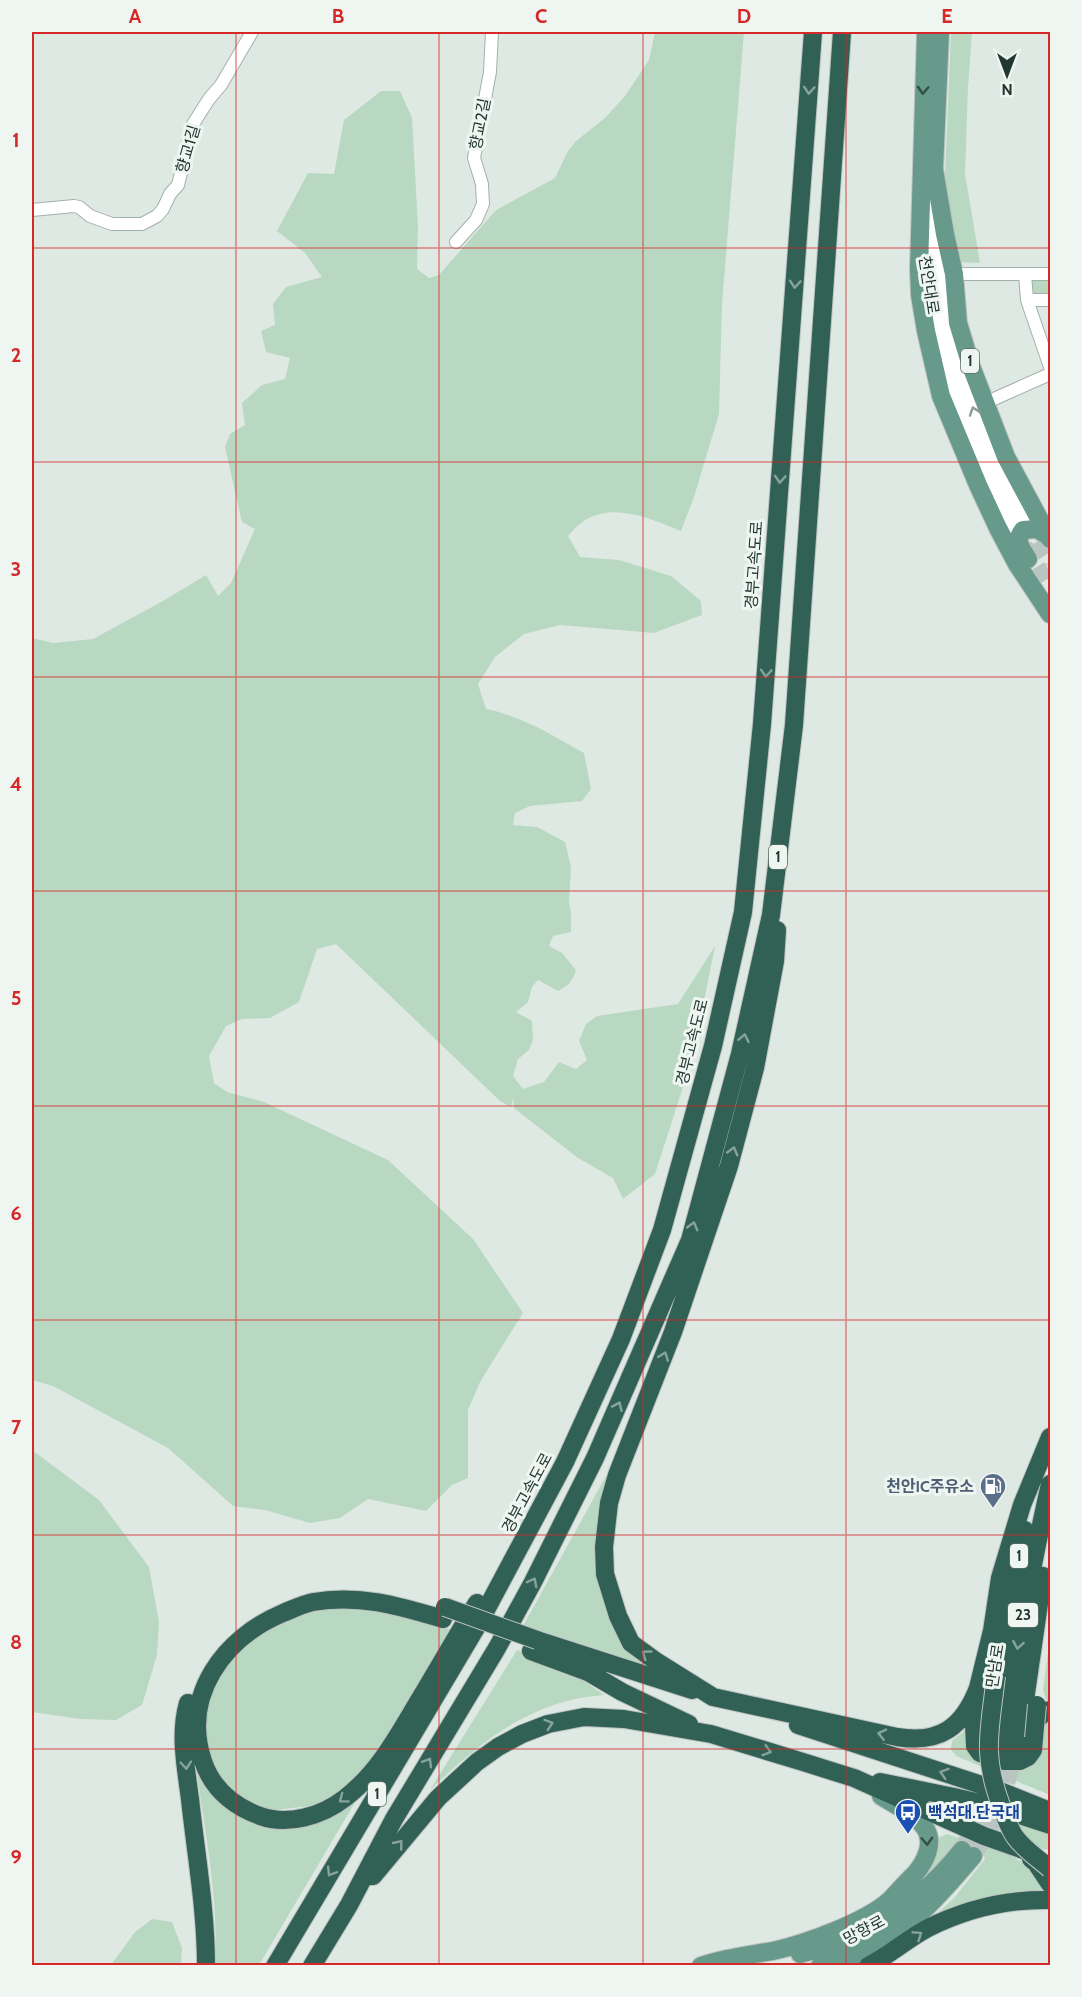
<svg xmlns="http://www.w3.org/2000/svg" width="1082" height="1997" font-family="Cabin,'Noto Sans KR',sans-serif">
<style>
.green{fill:#b9d8c1}
.lines{fill:none;stroke-linecap:round;stroke-linejoin:round}
.secondary-tunnel{stroke:#b9c5c0;stroke-width:16;stroke-dasharray:16 8;stroke-linecap:butt}
.primary-tunnel{stroke:#b9c5c0;stroke-width:18;stroke-dasharray:18 9;stroke-linecap:butt}
.street-casing{stroke:#a3b0aa;stroke-width:14}
.secondary-casing{stroke:#9fb3ab;stroke-width:19}
.primary-casing{stroke:#bdc3c1;stroke-width:20}
.highway-casing{stroke:#bdc3c1;stroke-width:20}
.street{stroke:#fff;stroke-width:12}
.secondary{stroke:#fff;stroke-width:16}
.primary{stroke:#679a8b;stroke-width:18}
.highway{stroke:#316054;stroke-width:18}
.highway-bridge-casing{stroke:#bdc3c1;stroke-width:20;stroke-linecap:butt}
.highway-bridge{stroke:#316054;stroke-width:18}
.oneway{stroke:#86a49b}
.oneway2{stroke:#335047}
.oneway3{stroke:#909b98}
.grid{fill:none;stroke:#d62828;stroke-width:1.5;stroke-opacity:0.55}
.labels{text-anchor:middle;dominant-baseline:central;stroke-width:6;stroke-linejoin:round;paint-order:stroke}
.shield{fill:#eff6f2;stroke:#60706a;stroke-width:1.5}
.shield-label{font-size:15px;font-weight:bold;fill:#223730}
.street-label{font-size:16px;fill:#223730;stroke:#eff6f2}
.service-label{font-size:16px;font-weight:bold;fill:#4e5e75;stroke:#eff6f2;text-anchor:end}
.transit-label{font-size:16px;font-weight:bold;fill:#164399;stroke:#eff6f2;text-anchor:start}
.neatline{fill:none;stroke:#d62828;stroke-width:2}
.grid-label{font-size:20px;text-anchor:middle;font-weight:bold;fill:#d62828}
</style>
<rect width="100%" height="100%" fill="#dfe9e4"/>
<!-- green -->
<path class="green" d="M655,32H744L722,304L719,414L694,497L681,531C642,515 599,496 568,536L580,557L619,560L671,576L701,601L702,615L654,633L560,625L524,634L495,657L478,684L486,709C522,716 552,735 584,753L591,789L582,801L530,806L515,813L513,825L537,827L565,842L571,867L569,903L571,913V932L553,936L549,946L562,953L576,970C573,981 568,986 558,991L538,980L532,987L528,1002L516,1012L532,1021L533,1040L529,1050L518,1059L513,1076L523,1089L544,1082L559,1062L576,1069L587,1060L579,1041L586,1024L597,1016L678,1004L715,946L693,1056L655,1174L623,1199L613,1178L578,1158L514,1108L513,1098L511,1107L500,1101L336,944L317,949L299,1002L270,1018L242,1019L226,1026L209,1056L214,1083L227,1092L264,1102L388,1160L473,1239L523,1313L480,1382L468,1410V1478L452,1485L426,1511L368,1499L340,1518L310,1523L265,1510L233,1506L168,1448L53,1386L32,1380V638L53,643L93,639L163,601L206,575L218,596L231,583L255,529L242,522L225,447L230,434L245,425L242,403L262,385L285,379L290,358L266,352L261,331L275,325L273,304L286,287L322,277L305,253L277,231L308,173L334,174L344,120L381,91H400L412,118L418,227L417,269L429,278L439,275L496,210L555,178L568,151L576,141L605,118L625,96L649,60Z
M951,32H972L968,88L965,174L980,263L957,262L945,176Z
M1030,277H1050V296H1034L1031,293Z
M32,1450L99,1500L149,1567L159,1622L157,1655L142,1705L116,1720L80,1719L32,1712Z
M616,1458L600,1586C604,1604 611,1620 622,1635C629,1644 639,1651 641,1663L636,1665L523,1626Z
M337,1605L408,1616L453,1630L376,1758L342,1790L325,1800L309,1806L275,1810L258,1807L231,1790L217,1772L208,1755L205,1727L209,1700L216,1681L229,1663L257,1636L292,1613Z
M1050,1637V1703L1047,1704L1043,1690Z
M517,1650L559,1663L604,1695C531,1700 481,1742 430,1790Z
M1050,1721V1795L956,1756L951,1749L952,1741L969,1727L1044,1726Z
M196,1767L262,1823L357,1799L259,1965H215C219,1899 205,1833 196,1767Z
M975,1813L1021,1824L1050,1835V1850L1038,1848L972,1821L970,1817Z
M947,1834L1009,1854L1031,1868L1048,1891L925,1925L955,1897L985,1859L983,1855L962,1844L956,1843L932,1871L896,1903L934,1840Z
M152,1919L172,1922L182,1948L181,1965H111L135,1932Z"/>
<g class="lines">
<!-- secondary-tunnel -->
<path class="secondary-tunnel" d="M1023,522L1050,563
M1025,546L1050,587"/>
<!-- primary-tunnel -->
<path class="primary-tunnel" d="M962,1850L981,1818L989,1799
M973,1856L998,1811L1015,1752"/>
<!-- street casing -->
<g class="street-casing">
<path id="street" d="M32,210L74,206L79,207L90,216L112,224H142L157,216L163,209L170,194L178,185L193,124L209,99L221,85L252,32
M456,242L476,220L483,204L482,184L474,158L490,72L492,32
M954,274H1050
M1025,274L1027,300L1050,367
M1027,300H1050
M985,403L1050,374"/>
</g>
<!-- secondary casing -->
<g class="secondary-casing">
<path id="secondary" d="M934,202C934,320 972,418 1023,522
M925,268C941,357 964,446 1012,525"/>
</g>
<!-- primary casing -->
<g class="primary-casing">
<path id="primary" d="M926,32L919,269L920,295L926,331L941,396L978,485L998,528L1017,564L1050,614
M940,32L934,169L945,234L954,274L958,323L971,366L1006,457L1050,539
M1028,559C1022,549 1014,541 1023,530L1037,529L1048,536
M800,1954C822,1948 846,1943 866,1932C902,1912 937,1882 962,1850
M701,1966C725,1958 749,1955 773,1951C805,1944 866,1922 890,1900C898,1892 906,1882 915,1874C925,1862 935,1843 925,1828C915,1814 895,1805 881,1796
M820,1966C834,1961 848,1958 861,1953C908,1932 941,1894 973,1856"/>
</g>
<!-- highway casing -->
<g class="highway-casing">
<path id="highway" d="M777,930L775,961L755,1068L729,1166L673,1332L617,1475L609,1503L604,1547L605,1574L618,1616L631,1643L657,1662L713,1697L897,1737C940,1744 963,1727 978,1688
M443,1619C399,1606 360,1594 313,1602C303,1604 293,1609 283,1613C224,1638 181,1695 203,1761C212,1788 233,1806 260,1816C288,1826 322,1816 345,1798C380,1771 399,1733 421,1697C440,1665 458,1634 477,1603
M537,1640L692,1690
M531,1651L588,1672L622,1692L689,1724
M996,1676L1010,1599L1025,1530
M188,1703C179,1734 186,1768 190,1799C196,1855 206,1910 206,1966
M798,1725L1000,1791L1050,1811
M1027,1729L1044,1713L1050,1710
M1034,1738L1033,1750L1028,1757L1020,1761H1004L980,1753L975,1746L974,1724L978,1688L992,1631L1000,1578L1022,1505L1050,1437
M1002,1748C1015,1659 1030,1572 1050,1484
M1015,1752L1025,1700L1043,1576
M880,1782L954,1797L993,1806L1050,1825
M1031,1859L1036,1863L1050,1884
M373,1876L438,1798L477,1762L498,1747L522,1734L548,1724L584,1717L624,1719L711,1734L803,1762L854,1778L984,1836L1032,1853
M275,1966L479,1623L565,1462L621,1339L662,1230L713,1046L743,912L762,724L813,32
M312,1966L349,1905L394,1819L497,1648L533,1582L595,1458L690,1240L740,1054L771,915L794,725L842,32
M868,1966C890,1955 907,1939 928,1928C966,1909 1009,1899 1050,1900"/>
</g>
<!-- street -->
<use href="#street" class="street"/>
<!-- secondary -->
<use href="#secondary" class="secondary"/>
<!-- primary -->
<use href="#primary" class="primary"/>
<!-- highway -->
<use href="#highway" class="highway"/>
<!-- highway-bridge casing -->
<g class="highway-bridge-casing">
<path id="highway-bridge" d="M445,1607L537,1640
M996,1676C990,1730 981,1754 1002,1808C1006,1818 1009,1829 1016,1838C1025,1850 1039,1859 1050,1869
M1034,1738L1037,1705"/>
</g>
<!-- highway-bridge -->
<use href="#highway-bridge" class="highway-bridge"/>
</g>
<!-- one-way arrows -->
<defs><path id="oneway-chevron" d="M-2-3.5L2.5 0L-2 3.5" fill="none" stroke-width="1.6" stroke-linecap="round" stroke-linejoin="round" transform="scale(1.5)"/></defs>
<g class="oneway">
<use href="#oneway-chevron" transform="translate(809 90) rotate(94)"/>
<use href="#oneway-chevron" transform="translate(795 284) rotate(94)"/>
<use href="#oneway-chevron" transform="translate(780 479) rotate(94)"/>
<use href="#oneway-chevron" transform="translate(766 673) rotate(94)"/>
<use href="#oneway-chevron" transform="translate(744 1038) rotate(-78)"/>
<use href="#oneway-chevron" transform="translate(733 1151) rotate(-75)"/>
<use href="#oneway-chevron" transform="translate(693 1226) rotate(-75)"/>
<use href="#oneway-chevron" transform="translate(664 1356) rotate(-69)"/>
<use href="#oneway-chevron" transform="translate(618 1406) rotate(-66)"/>
<use href="#oneway-chevron" transform="translate(533 1582) rotate(-62)"/>
<use href="#oneway-chevron" transform="translate(1018 1645) rotate(100)"/>
<use href="#oneway-chevron" transform="translate(646 1654) rotate(-144)"/>
<use href="#oneway-chevron" transform="translate(549 1724) rotate(-18)"/>
<use href="#oneway-chevron" transform="translate(882 1734) rotate(-167)"/>
<use href="#oneway-chevron" transform="translate(767 1751) rotate(17)"/>
<use href="#oneway-chevron" transform="translate(428 1762) rotate(-59)"/>
<use href="#oneway-chevron" transform="translate(186 1765) rotate(85)"/>
<use href="#oneway-chevron" transform="translate(944 1773) rotate(-162)"/>
<use href="#oneway-chevron" transform="translate(343 1799) rotate(143)"/>
<use href="#oneway-chevron" transform="translate(399 1844) rotate(-51)"/>
<use href="#oneway-chevron" transform="translate(331 1872) rotate(121)"/>
<use href="#oneway-chevron" transform="translate(918 1935) rotate(-34)"/>
</g>
<g class="oneway2">
<use href="#oneway-chevron" transform="translate(923 90) rotate(93)"/>
<use href="#oneway-chevron" transform="translate(927 1841) rotate(87)"/>
</g>
<use class="oneway3" href="#oneway-chevron" transform="translate(974 411) rotate(-109)"/>
<!-- grid -->
<path class="grid" d="M236,32V1966M439,32V1966M643,32V1966M846,32V1966M32,248H1050M32,462H1050M32,677H1050M32,891H1050M32,1106H1050M32,1320H1050M32,1535H1050M32,1749H1050"/>
<!-- icons -->
<defs>
<g id="fuel-pin" transform="scale(1.35)"><path d="M0 17L-7.5 6A9.5 9.5 0 1 1 7.5 6Z" fill="#5c6f8a" stroke="#eff6f2"/><path d="M-5.5-6h7V0h2V4h1.3V-2.5L3-4.5l.8-.8L6-3V5H2.5V1h-1V6h-7ZM-4.2-4.7v3.2H.2V-4.7Z" fill="#fff"/></g>
<g id="bus-pin" transform="scale(1.35)"><path d="M0 17L-7.5 6A9.5 9.5 0 1 1 7.5 6Z" fill="#1a4fb4" stroke="#eff6f2"/><path d="M-5-6H5V4H4V6H2V4H-2V6H-4V4H-5ZM-3.5-4V0h7V-4ZM-3.5 1.2v1.5H-2V1.2ZM2 1.2v1.5H3.5V1.2Z" fill="#fff"/></g>
</defs>
<g fill-rule="evenodd">
<use href="#fuel-pin" x="993" y="1486"/>
<use href="#bus-pin" x="908" y="1812"/>
</g>
<g class="labels">
<!-- shield labels -->
<g class="shield">
<rect x="961" y="349" width="18" height="24" rx="4.5"/>
<rect x="769" y="845" width="18" height="24" rx="4.5"/>
<rect x="1010" y="1544" width="18" height="24" rx="4.5"/>
<rect x="1008" y="1603" width="30" height="24" rx="4.5"/>
<rect x="368" y="1782" width="18" height="24" rx="4.5"/>
</g>
<g class="shield-label">
<text x="970" y="361">1</text>
<text x="778" y="857">1</text>
<text x="1019" y="1556">1</text>
<text x="1023" y="1615">23</text>
<text x="377" y="1794">1</text>
</g>
<!-- street labels -->
<g class="street-label">
<text transform="translate(480 124) rotate(-79)">향교2길</text>
<text transform="translate(188 149) rotate(-74)">향교1길</text>
<text transform="translate(929 285) rotate(81)">천안대로</text>
<text transform="translate(754 565) rotate(-86)">경부고속도로</text>
<text transform="translate(692 1042) rotate(-76)">경부고속도로</text>
<text transform="translate(527 1493) rotate(-62)">경부고속도로</text>
<text transform="translate(995 1666) rotate(-81)">만남로</text>
<text transform="translate(864 1930) rotate(-28)">망향로</text>
</g>
<!-- service labels -->
<g class="service-label">
<text x="974" y="1486">천안IC주유소</text>
</g>
<!-- transit labels -->
<g class="transit-label">
<text x="928" y="1812">백석대.단국대</text>
</g>
</g>
<!-- border -->
<rect width="1082" height="1997" fill="none" stroke="#eff6f2" stroke-width="66"/>
<!-- north arrow -->
<g transform="translate(1007 75) rotate(180)" stroke="#eff6f2" stroke-width="4.5" paint-order="stroke">
<path d="M0-4.5L10 22L0 15L-10 22Z" fill="#223730"/>
<text y="-9" font-size="16" font-weight="bold" text-anchor="middle" fill="#223730">N</text>
</g>
<rect x="33" y="33" width="1016" height="1931" class="neatline"/>
<g class="grid-label">
<text x="135" y="23">A</text>
<text x="338" y="23">B</text>
<text x="541" y="23">C</text>
<text x="744" y="23">D</text>
<text x="947" y="23">E</text>
<text x="16" y="147">1</text>
<text x="16" y="362">2</text>
<text x="16" y="576">3</text>
<text x="16" y="791">4</text>
<text x="16" y="1005">5</text>
<text x="16" y="1220">6</text>
<text x="16" y="1434">7</text>
<text x="16" y="1649">8</text>
<text x="16" y="1864">9</text>
</g>
</svg>
